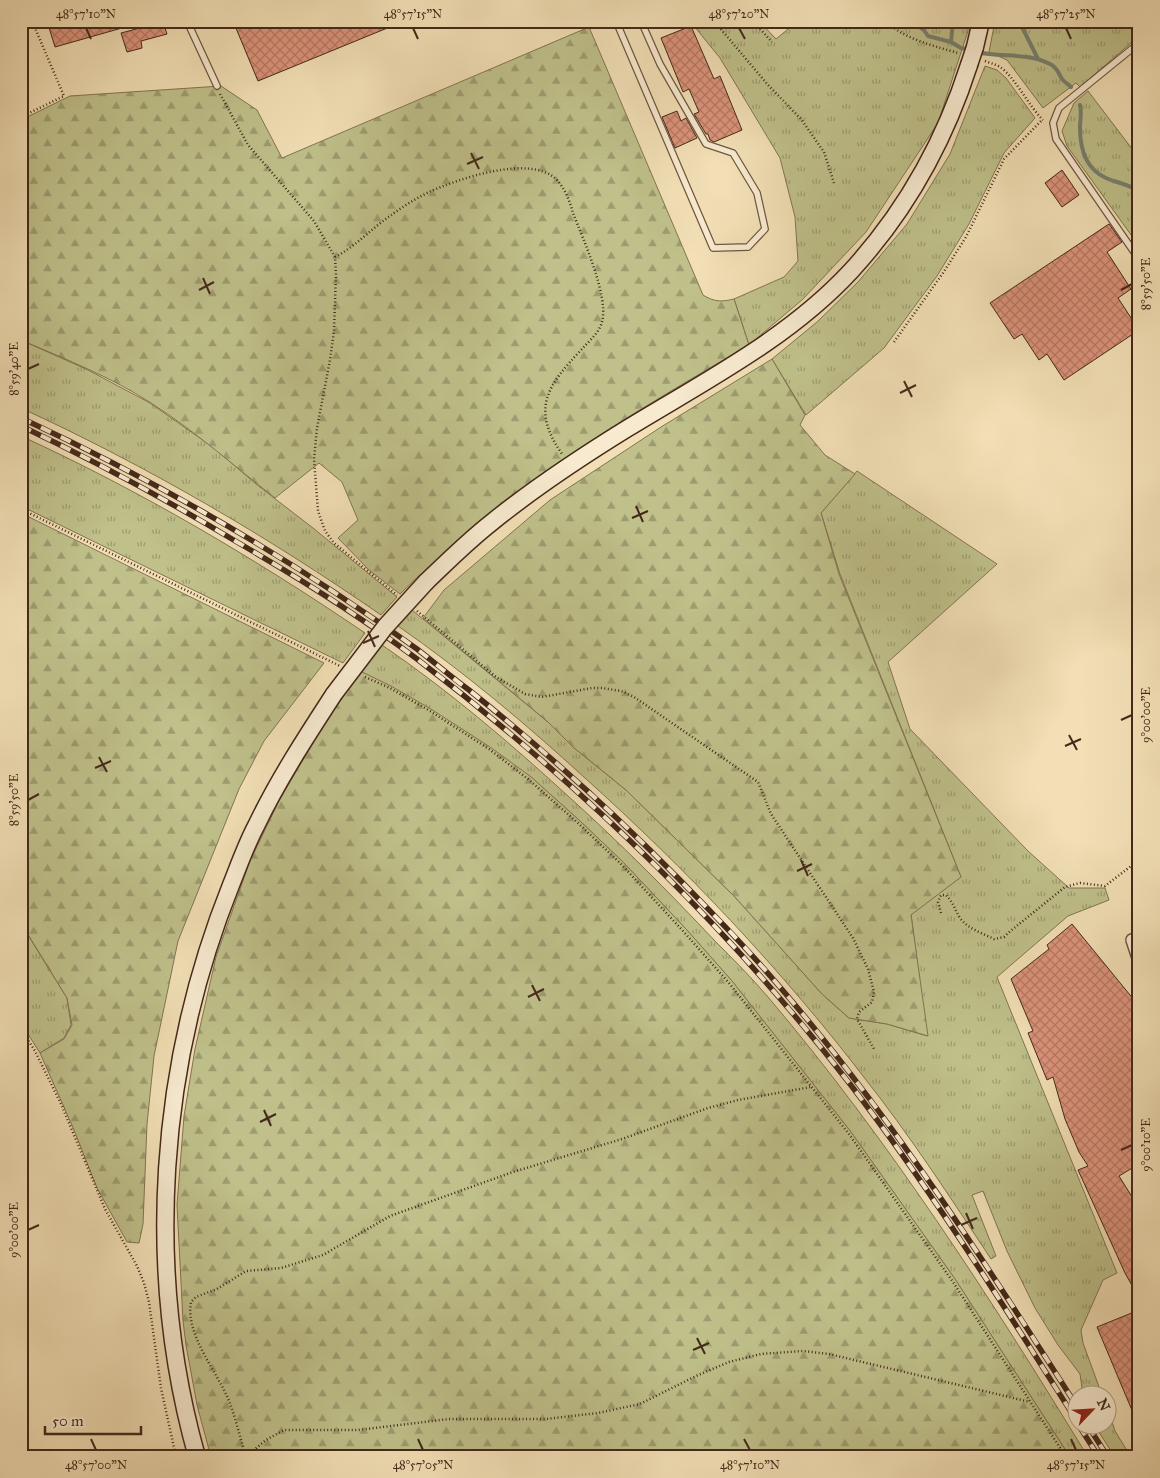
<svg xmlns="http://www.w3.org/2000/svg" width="1160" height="1478" font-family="'IM FELL Great Primer',serif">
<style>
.grass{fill:url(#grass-tufts);stroke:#827452}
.forest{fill:url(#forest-firs);stroke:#827452}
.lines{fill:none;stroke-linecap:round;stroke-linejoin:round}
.stream{stroke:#798170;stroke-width:4}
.building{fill:url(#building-cross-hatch);stroke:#44281a}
.service-casing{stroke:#705641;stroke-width:8}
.minor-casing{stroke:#705641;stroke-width:14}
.secondary-casing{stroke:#44281a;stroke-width:19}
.path{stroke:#44281a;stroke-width:2.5;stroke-dasharray:1 2.5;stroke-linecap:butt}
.service{stroke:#f7eacf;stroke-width:5.5}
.minor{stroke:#f7eacf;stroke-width:11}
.secondary{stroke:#f7eacf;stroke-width:16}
.rail-casing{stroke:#44281a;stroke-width:5.5}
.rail{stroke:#f7eacf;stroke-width:4;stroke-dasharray:11;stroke-linecap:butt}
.secondary-bridge-casing{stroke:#44281a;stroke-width:19;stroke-linecap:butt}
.secondary-bridge{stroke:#f7eacf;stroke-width:16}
.ticks{fill:none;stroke:#44281a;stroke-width:2}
.neatline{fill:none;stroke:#44281a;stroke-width:2}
.ticks-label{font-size:12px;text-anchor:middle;fill:#44281a}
</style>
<defs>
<pattern id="grass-tufts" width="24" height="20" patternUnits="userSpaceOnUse" patternTransform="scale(1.25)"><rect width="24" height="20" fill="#bfc08a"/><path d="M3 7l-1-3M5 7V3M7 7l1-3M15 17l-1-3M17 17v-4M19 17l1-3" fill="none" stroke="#9d9c70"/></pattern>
<pattern id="forest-firs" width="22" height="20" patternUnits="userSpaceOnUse" patternTransform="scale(1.25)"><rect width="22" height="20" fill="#bfc08a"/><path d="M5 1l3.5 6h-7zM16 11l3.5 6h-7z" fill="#9d9c70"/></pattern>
<pattern id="building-cross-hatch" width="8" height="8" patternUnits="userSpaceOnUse" patternTransform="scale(1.25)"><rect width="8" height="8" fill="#dc937b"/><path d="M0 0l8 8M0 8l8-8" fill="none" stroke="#b47864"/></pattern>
</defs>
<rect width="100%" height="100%" fill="#f2dfb5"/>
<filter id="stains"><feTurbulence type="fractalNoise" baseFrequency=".004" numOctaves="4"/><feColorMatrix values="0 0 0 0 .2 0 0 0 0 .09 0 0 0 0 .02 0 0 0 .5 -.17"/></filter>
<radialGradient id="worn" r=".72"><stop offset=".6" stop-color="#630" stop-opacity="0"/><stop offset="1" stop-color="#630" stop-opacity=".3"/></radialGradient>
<!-- grass -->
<path class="grass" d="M690,21H759L776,39L798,21H969L968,31L938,123L866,232L803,299L749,345L734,299L784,277L798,261L795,217L780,158L720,58Z
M995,21H1139V36L1080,87L1076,83L1043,108L1007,60L989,52Z
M985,66L997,70L1006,78L1035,118L1004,153L969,224L937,276L884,348L806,415L772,359L817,322L858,282L907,224L950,154Z
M1088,91L1139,158V246L1067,146L1062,131L1074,103Z
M21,340L88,370L150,403L214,448L256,484L313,528L397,597L381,615C267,536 147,466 21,408Z
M21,436C141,491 256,559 365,633L343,663L21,506Z
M857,471L997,564L888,662L910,729L1028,851L1069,888H1105L1109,900L1068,916L997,977L1117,1273L1103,1280L1081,1330L1083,1343L1102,1395H1083L1080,1374L1058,1345L1035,1308L1007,1251L983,1191L972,1195L996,1256L991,1259C950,1197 909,1134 863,1076C780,968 686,869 585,778C526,724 464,672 398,626L412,610L548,722L573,747L626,790L734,896L822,994L849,1018L887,1024L927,1036L911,914L961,877L840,574L821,513Z
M382,645C448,690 509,742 568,796C619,842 668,891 715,941C733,959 751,977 768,997C889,1140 990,1297 1088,1457H1070L955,1279L851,1132L732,981L686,929L623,862L580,821L530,776L360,671Z
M21,924L67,998L71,1025L64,1038L40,1053L21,1023Z
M1108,1409L1115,1431L1131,1457H1115L1095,1426H1108Z"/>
<!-- forest -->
<path class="forest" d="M589,27L703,295C714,302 722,302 734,299L749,345C672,390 595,435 524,487C480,519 439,556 400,594L369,570L338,538L358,520L342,482L319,463L275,498C234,466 195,431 151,403C111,377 65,359 21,340V120L70,96L221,86L257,110L282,158Z
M772,359L805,415L800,425L825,455L855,474L821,513L839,574L961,877L911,915L928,1036L887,1024L849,1018L822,994L734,896L626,790L573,747L548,722L423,618L444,590L550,500L661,427Z
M21,513L324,663L264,741L239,789L178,941L154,1056L147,1124L143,1224L139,1243L127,1242L97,1188L74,1130L40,1053L64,1039L72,1025L67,998L21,923Z
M360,671L391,686L431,709L490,747L530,776L580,821L623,862L686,929L732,981L851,1132L955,1279L1070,1457H211L197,1405L186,1345L183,1321L177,1205L184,1116L195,1049L216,957L250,861L279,801L327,719Z"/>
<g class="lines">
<!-- stream -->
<path class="stream" d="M911,21L924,30L928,36L951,42L961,48L970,50
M1019,21L1038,59
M951,42L953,21
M977,52C1001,58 1027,52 1050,64C1058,68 1058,73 1062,79C1064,82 1068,84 1071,87
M1080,105C1082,113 1080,120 1080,128C1080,148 1086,169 1106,178C1117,183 1128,184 1139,191"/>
</g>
<!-- building -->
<path class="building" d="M47,21H136V24L55,47Z
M233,21H402V22L258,81Z
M163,22L167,34L141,41L142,48L127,52L121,33Z
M691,26L714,79L720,76L742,130L714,142L710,140L708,134H706L694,114L699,112L689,89L683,92L661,38Z
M677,111L681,121L686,118L697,138L675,148L662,117Z
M1062,170L1079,195L1062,207L1045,183Z
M1109,224L1122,242L1107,252L1131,289L1118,298L1139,330L1064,380L1047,354L1039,360L1022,334L1014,339L990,303Z
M1072,924L1139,1006V1164L1119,1176L1139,1208V1298L1125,1273L1078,1170L1088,1166L1079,1152L1065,1119L1053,1077L1047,1080L1028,1033L1033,1031L1011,979L1049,949L1047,945Z
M1139,1310V1427L1097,1327Z"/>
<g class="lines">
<!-- service casing -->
<g class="service-casing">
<path id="service" d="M187,21L217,86
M616,21L713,248L748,247L765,229L757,193L733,153L706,144L660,64L641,21
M1134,252L1056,139L1053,123L1059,108L1139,43"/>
</g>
<!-- minor casing -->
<g class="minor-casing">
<path id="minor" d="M1132,940L1139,961"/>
</g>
<!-- secondary casing -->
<g class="secondary-casing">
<path id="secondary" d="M975,47L981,21
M426,582C447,562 468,541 491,523C534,488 581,457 628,428C705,381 789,338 851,271C907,210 944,143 969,65
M197,1457C144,1269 159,1065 231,885C239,865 246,845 256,826C278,780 306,737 334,694"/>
</g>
<!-- path -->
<path class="path" d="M714,21L768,85L801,119L824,152L834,183
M753,21L772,42
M887,21C900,38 938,47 958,53
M985,61C990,63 995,64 1000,67C1015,77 1028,105 1043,120
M220,94L248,145L314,221L335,257L336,274L334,331L330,360L317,428L314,459L318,511L325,531L334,543L397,595
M21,117L64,96L32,21
M335,257C355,247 372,228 390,216C402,207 415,199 429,192C458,179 529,154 556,179C565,188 570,202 573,213C583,239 609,296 602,322C599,333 589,341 582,349C548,385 530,408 562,454
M894,342L943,273L966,237L1004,159L1042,120
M21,509L340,666
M417,611L496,677L525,694L542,697L592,688H602L621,691L634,697L758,782L771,814L853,938L868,969L874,992L872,1002L859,1012L857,1019L874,1049
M365,677L390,688L430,711L489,749L528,779L578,823L621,864L684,932L729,983L849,1134L953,1282L1066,1457
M941,913L938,902L941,895H946C953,902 955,910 960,918C968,929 982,933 994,939L1004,937L1008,933L1065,887L1080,883L1105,886L1139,860
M21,1029L35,1051L61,1104L105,1209L137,1266L144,1283L149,1302L161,1388L176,1457
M246,1457C240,1438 236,1419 229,1401C217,1371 185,1335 191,1302L196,1297L217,1289L246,1271L281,1268L323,1255L390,1216L513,1172L622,1139L708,1108L738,1100L811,1087
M250,1457L254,1450L266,1440L284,1430H358L449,1419H546L598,1413L640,1404L696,1376L729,1362L761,1354L803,1351L829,1354L1030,1402"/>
<!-- service -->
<use href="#service" class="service"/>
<!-- minor -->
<use href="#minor" class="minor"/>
<!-- secondary -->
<use href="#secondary" class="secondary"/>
<!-- rail casing -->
<g class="rail-casing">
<path id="rail" d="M21,418C159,482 293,560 417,649C434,662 451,677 469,690C543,749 612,811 678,878C712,913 747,948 779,986C892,1117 985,1262 1078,1408
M21,426C95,461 167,500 237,542C299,578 360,616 417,659C578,782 726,924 850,1084C933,1192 1005,1308 1078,1423
M1079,1426L1099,1457
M1088,1426L1108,1457"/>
</g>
<!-- rail -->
<use href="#rail" class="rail"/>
<!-- secondary-bridge casing -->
<g class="secondary-bridge-casing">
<path id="secondary-bridge" d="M969,65L975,47
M334,694L385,627L426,582"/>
</g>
<!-- secondary-bridge -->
<use href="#secondary-bridge" class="secondary-bridge"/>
</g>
<!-- ticks -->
<path class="ticks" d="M86,28L91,39M413,28L418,39M739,28L745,39M1066,28L1071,39M471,153L479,169M467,164L483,157M203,278L210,294M199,290L214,282M1121,290L1132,284M28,369L39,364M904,381L912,397M900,393L916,385M636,506L643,522M632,518L648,511M368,631L375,647M363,643L379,636M1121,720L1132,715M1069,735L1077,750M1065,746L1081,739M99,757L107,772M95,768L111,761M28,800L39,794M801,860L808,876M797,871L812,864M532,985L540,1001M528,997L544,989M264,1110L271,1126M260,1122L276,1114M1121,1150L1132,1145M966,1213L973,1229M961,1225L977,1218M28,1230L39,1225M697,1338L705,1354M693,1350L709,1343M91,1439L96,1450M418,1439L423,1450M744,1439L750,1450M1071,1439L1076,1450"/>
<!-- margin -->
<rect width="1160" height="1478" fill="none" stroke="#f2dfb5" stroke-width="55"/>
<!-- north arrow -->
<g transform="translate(1092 1410) rotate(65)"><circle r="24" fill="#f7eacf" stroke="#af9c87"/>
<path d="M0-4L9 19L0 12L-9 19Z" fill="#8f2418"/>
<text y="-8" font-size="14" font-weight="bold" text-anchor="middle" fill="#44281a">N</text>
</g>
<!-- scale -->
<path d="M45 1426v8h96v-8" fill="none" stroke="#44281a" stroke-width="2.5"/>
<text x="52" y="1426" font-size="15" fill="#44281a" stroke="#f7eacf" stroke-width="4" paint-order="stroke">50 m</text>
<rect x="28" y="28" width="1104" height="1422" class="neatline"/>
<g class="ticks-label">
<text x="86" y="18">48°57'10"N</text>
<text x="413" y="18">48°57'15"N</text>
<text x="739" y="18">48°57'20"N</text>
<text x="1066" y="18">48°57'25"N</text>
<text transform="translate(1146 284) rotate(-90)" y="4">8°59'50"E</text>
<text transform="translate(14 369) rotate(-90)" y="4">8°59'40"E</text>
<text transform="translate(1146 715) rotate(-90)" y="4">9°00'00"E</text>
<text transform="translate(14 800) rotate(-90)" y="4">8°59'50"E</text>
<text transform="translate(1146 1145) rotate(-90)" y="4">9°00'10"E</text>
<text transform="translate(14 1230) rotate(-90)" y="4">9°00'00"E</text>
<text x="96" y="1469">48°57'00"N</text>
<text x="423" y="1469">48°57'05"N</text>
<text x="750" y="1469">48°57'10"N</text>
<text x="1076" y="1469">48°57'15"N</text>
</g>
<rect width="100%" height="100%" filter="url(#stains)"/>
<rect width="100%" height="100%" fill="url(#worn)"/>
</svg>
